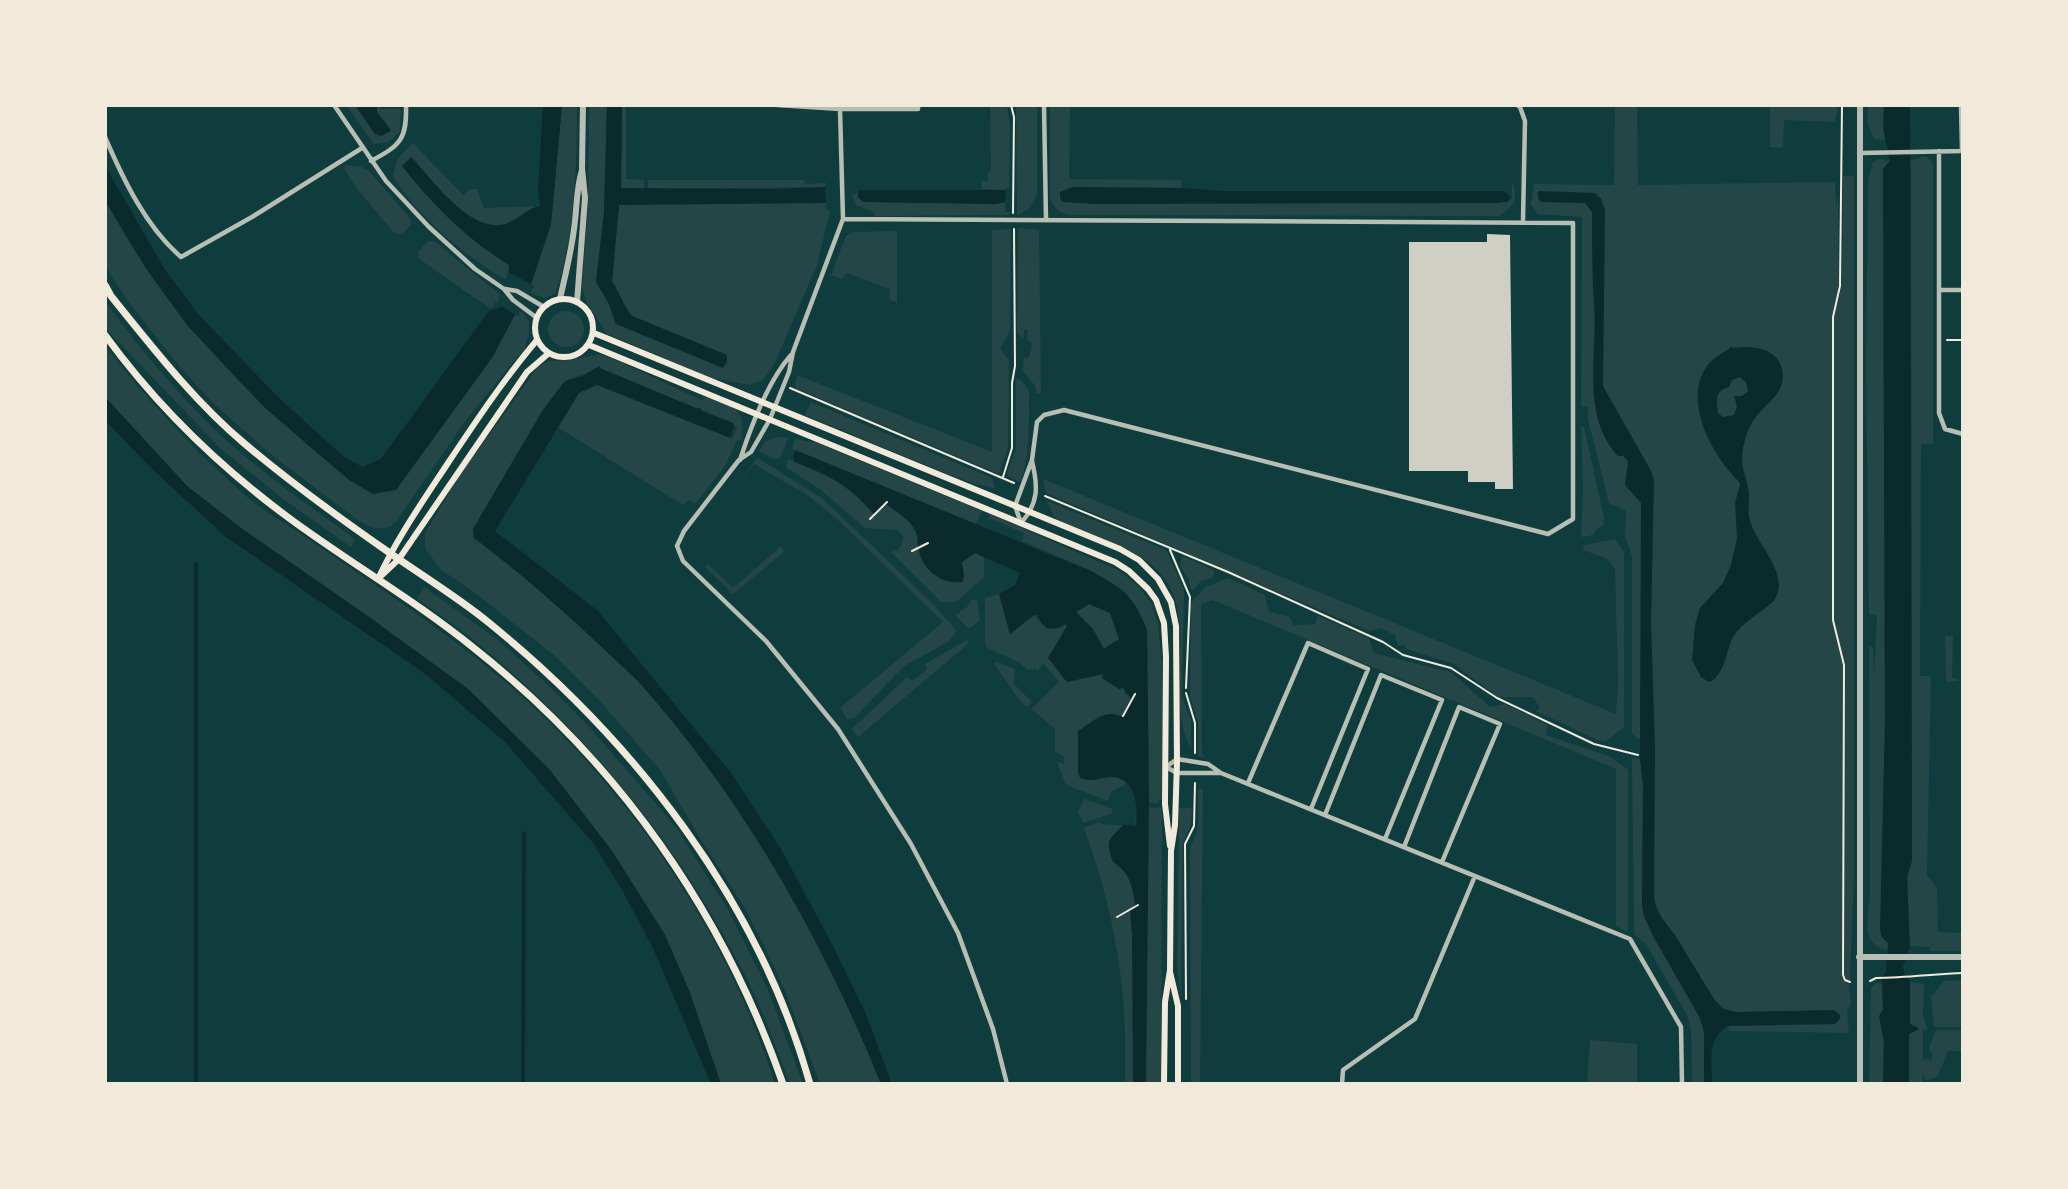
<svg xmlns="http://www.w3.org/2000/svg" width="2068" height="1189" font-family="'Asap Condensed',sans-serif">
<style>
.green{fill:#244646}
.water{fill:#0a2a2b;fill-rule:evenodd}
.pier{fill:#0f3d3e}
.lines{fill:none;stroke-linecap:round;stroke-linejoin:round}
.stream{stroke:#0a2a2b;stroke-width:3.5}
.building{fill:#cfcfc3}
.path{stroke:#f1e9da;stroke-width:2}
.minor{stroke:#b8beb3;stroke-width:4.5}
.tertiary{stroke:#b8beb3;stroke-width:6}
.secondary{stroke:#f1e9da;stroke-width:6}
.primary{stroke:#f1e9da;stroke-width:7}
</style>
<rect width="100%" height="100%" fill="#0f3d3e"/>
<!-- green -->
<path class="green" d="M346,105H355L375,134L391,130L377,112V105H380L381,109H401L400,132L389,142L374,144Z
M562,105H577C577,162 575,240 555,294L544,298C493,280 420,223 393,176L397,159L413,143L463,195L471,189H477L484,208L540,206C525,209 517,222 501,225C468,230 432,179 412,157L402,166C432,204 468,241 510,265L508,272L531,285L551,224Z
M589,105H607L604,212L596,282L609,304L616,324L727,355L632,316C623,306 620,293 612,282L619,205L826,203L827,211H830L817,265L774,365L763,380L749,385L712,378L607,334L587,303L582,288L588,206Z
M622,105H626V179L644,180V189L621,188Z
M990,105H1007L1010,125L1009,188H1005L1006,190L982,189L981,181H988V172L991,171Z
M1016,105H1037V194L1029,209L1017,215Z
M1050,105H1070L1069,179L1181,180V188L1073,187L1507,202L1512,198V181C1519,200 1515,205 1499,216L1069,215C1059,212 1053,208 1050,197Z
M1615,105H1637L1638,185L1835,182L1836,207L1838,194L1839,300L1842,283L1843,176H1854V874L1850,980H1848L1851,1002L1847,1012L1849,1033L1729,1031L1728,1026L1734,1025L1835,1024L1838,1015L1836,1012L1717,1016L1655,905L1640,678V740L1632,734V556L1625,536L1626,511L1609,503L1588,419V407L1581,406L1582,217L1538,214L1531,205L1534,184L1614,185Z
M1770,105H1838L1835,122L1784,120L1783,148L1770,147Z
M1868,105H1884L1886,140L1874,139L1867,122Z
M1925,156L1933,162V444H1921L1920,676H1931L1927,875L1937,887L1938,932L1963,933V951H1930V947L1910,946C1907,919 1902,887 1912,861L1911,167L1909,161Z
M1879,159L1890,161L1883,169L1885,721L1881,929V936L1888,943V950C1860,946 1868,918 1870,897L1869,646L1873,648L1874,675L1877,616L1869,614L1866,368L1868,180L1873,162Z
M347,165L362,167L369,171L410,218L411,225L402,234L394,233L358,190L343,167Z
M648,180H804L805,184L826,183L825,187L648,189Z
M858,193V197L874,202L996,204L1005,202V212H1010L1009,215L875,216L874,212L856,205L852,195Z
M105,200C154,292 222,371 301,439C324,459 346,479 373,493L492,358L516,313L492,300L495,304L491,309L419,259L418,252L428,241H434L525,315L529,322V333L525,348L466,420L396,522C383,533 372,528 359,521L273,456L213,403L175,361L127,300L105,266Z
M1018,228L1039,230L1041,394L1036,393V387L1023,371L1024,356L1026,359L1030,355L1032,343L1027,339L1028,330L1024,329V338L1017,333Z
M1011,229L1010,330L1000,349L1009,360L1008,448L999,474L795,388L797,375L992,452V230Z
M897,231V303L889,299L890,289L847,273L842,279L831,275L846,236L853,232Z
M105,301C142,352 182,399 228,442C268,477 312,508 355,539L351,547L283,499L221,449L108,331L105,326Z
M548 329a18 18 0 1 1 36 0a18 18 0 1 1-36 0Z
M105,346C148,400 194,451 246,496C266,513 290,526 311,541C362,576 414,610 463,648C604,754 722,915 775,1084H721L690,993L665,935L612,851L550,770L468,689L369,617L241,528L187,486L105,397Z
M601,354C636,368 668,385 702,400L706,397C734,408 746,405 741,440H737L725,466L695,504L689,500L683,505L556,426L577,393L598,383L731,436V441L737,428L733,423L599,368L565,381L543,410L473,529L474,538C522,574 564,611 607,652C617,662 628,671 638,681C743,799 822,938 881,1084H820L786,993L764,945L743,905L700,838L660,770L597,698L554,655L471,590L440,569L425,548V533L459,476L538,367L549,361L570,360Z
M1016,379H1020C1023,383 1029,388 1029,393C1029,412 1030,465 1020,482L1009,477L1007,473L1016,449Z
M811,402L992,478L995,488L975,484L945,473L805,415Z
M1581,427H1584L1604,518L1603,526L1597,529L1593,535L1581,537L1583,489Z
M776,437L788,438L780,458L773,459L759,451L766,441Z
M795,439L817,443L982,511L976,524L792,449Z
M757,458L822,498L934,605L957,631L948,642L904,666L854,718L847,719L840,708L943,622L837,519L809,496L754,464L734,489Z
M788,459C827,476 846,480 873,514L886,504C903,517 918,524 918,547L962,582L964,576L962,562L975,553L984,557V577L956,602H941L891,552L899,549L904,538L898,530L865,528L821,490L786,467Z
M1043,479L1616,714L1618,681L1615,569L1606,558L1583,550L1584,545L1615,539L1624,552V727L1605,742L1597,740L1536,711L1540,708L1533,697H1498L1454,664L1409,650L1403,645L1398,646L1395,635L1380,628L1369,631L1046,493Z
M1047,501L1166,550L1184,590L1182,697L1191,721V749C1164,699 1196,628 1167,582C1148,553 1112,543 1082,530C1074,527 1064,524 1057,519C1052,514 1049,508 1047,501Z
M990,514L1120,571L1139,587L1152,604L1158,624L1162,665V799L1159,800L1158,803H1149L1147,630L1125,591L1092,571L1022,541L1024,533L989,518Z
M781,546L784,552L733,594L705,567L708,564L733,588Z
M1182,556L1214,570L1213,577L1200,582L1193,590L1190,588L1189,580L1180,566Z
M1228,578L1265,595L1269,612L1290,617L1293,625L1315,624L1318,616L1369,638L1374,653L1451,672L1490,707L1505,704L1548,725L1546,735L1609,756L1628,770V932L1616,926V769L1213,600L1201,604L1202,753L1205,757L1198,756V722L1190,696L1191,603L1204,588Z
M424,587L497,639L549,686L591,729L676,827L728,910L768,990L803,1084H790C777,1051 765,1017 750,985C685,853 594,740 481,646C461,629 438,614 417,598Z
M999,594L1010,633L1034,615L1047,629H1054L1066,624L1067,626L1048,658L1067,682L1104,674L1124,688V692L1131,698L1122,718L1103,715L1078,732V772L1085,780L1117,777L1127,783L1111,792L1108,801L1066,785L1057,762L1064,764V757L1055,751V729L1032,709L1059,682L1043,663L1038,671L1035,669L1027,670L1020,663L987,648L985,641V598Z
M972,600H977L980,620L969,629L955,615L966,608Z
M1089,604L1110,613L1119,639L1104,649L1093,629L1076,612Z
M1953,635L1952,678L1959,679V681L1946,682L1945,636Z
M967,640L969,643L858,737L852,729L907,677L912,681L927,670L925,664Z
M996,662L1015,669L1014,684L1032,702L1027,707L1020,701L994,664Z
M1632,758L1640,759L1643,785L1642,905L1644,916L1700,1018L1704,1032V1084H1692L1691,1032L1688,1017L1646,944L1634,934Z
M1198,789H1203L1200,1084H1191L1190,849L1198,828Z
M1084,799L1113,809L1111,814L1083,823L1078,812Z
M1137,807L1162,808L1161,1084H1125C1125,1055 1126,1026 1123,997C1118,940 1104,882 1084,828L1100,822L1101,824L1135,826Z
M1179,808H1192L1191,825L1183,843L1181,1002L1177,965Z
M1963,980V1027H1934L1931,997L1944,981Z
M1910,982L1924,984L1923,1015L1928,1031L1923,1029V1062L1925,1059L1931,1060L1933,1055L1929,1048L1936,1030H1963V1051H1948L1938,1076L1926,1081L1923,1073L1922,1084H1909V1034L1918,1027L1910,1024Z
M1877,983L1882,984L1883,1010L1880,1013L1884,1042L1883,1084H1869L1871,987Z
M1590,1040L1637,1044V1084H1587Z"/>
<!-- water -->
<path class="water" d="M355,105H377V112L391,131L381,136L375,134Z
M543,105H562L551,224L531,284L492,358L396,490L373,494L349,480L264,407L187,325L147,270L105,200V166L164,268L198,314L278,397L344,457L363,467L381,459L488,312L501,307L508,283L509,265C468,240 432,204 402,166L411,157C431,179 468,230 501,225C517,222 525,209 540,206L538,189Z
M607,105H622L621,188L774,189L825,187L826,203L619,205L612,282C621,294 623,306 632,316L727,355V361L723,368L616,324L609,304L596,282L604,212Z
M1884,105H1910L1912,861L1907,875L1910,946L1903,967L1904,973L1910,982V1024L1919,1029L1909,1034V1084H1883L1884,1042L1879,1016L1883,1010L1882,977L1886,973L1888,943L1881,936L1880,929L1885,721L1883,169L1890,161L1883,128Z
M1073,187L1181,188L1224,191H1504L1511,198L1507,202L1496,203L1095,204L1063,202L1060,198V192Z
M859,190H1006L1005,202L996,204L863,202L858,197Z
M1538,191L1595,193L1601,199L1605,210L1603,386L1651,471L1654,480L1651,624L1655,747L1654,900L1660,916L1675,935L1714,999L1724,1009L1736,1012L1834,1010L1840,1015V1019L1835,1024L1728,1026C1706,1039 1712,1062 1712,1084H1704V1032L1700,1018L1654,938L1644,916L1642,905L1643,785L1640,759L1641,503L1625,485L1628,461L1623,456H1618C1580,414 1598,355 1594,305C1592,274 1592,243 1592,212L1585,203L1541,202L1538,198Z
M1732,346L1733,348C1751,345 1777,347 1782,369C1787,395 1765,402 1753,421C1746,433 1742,447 1742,461C1742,470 1747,478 1748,487C1751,499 1746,511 1751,524C1758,545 1788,573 1776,597C1771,608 1744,619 1733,637C1726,650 1725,676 1709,682L1701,677L1692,660L1695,625L1700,608L1723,583L1731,565L1737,538L1735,503L1740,484C1737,478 1734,477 1730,472C1708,446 1684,398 1707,366C1713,357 1726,352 1732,346ZM1739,377L1746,382L1748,391L1742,396H1734L1737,406L1734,415L1723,417L1718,413C1716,401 1715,390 1729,387L1732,380Z
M599,366L602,369L698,409L700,407L702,411L733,423L734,426L730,438L597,385L579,393L495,531L598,611L731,773L781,849L832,944L866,1014L892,1084H881C822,938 743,799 638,681C628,671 617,662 607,652C563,610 522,574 474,538L473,529L543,410L565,381L583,376Z
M105,397L187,486L241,528L369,617L468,689L550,770L612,851L665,935L690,993L721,1084H711L653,948L621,888L593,843L505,742L424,673L226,537L150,467L105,420Z
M795,450L1093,572C1125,591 1133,595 1147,630L1149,803L1146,1084H1133L1132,935L1130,910L1135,905C1132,885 1130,873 1113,862C1105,839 1109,840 1123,825L1136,826C1138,805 1136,774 1107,777C1098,779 1089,782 1080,778L1078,772V731C1093,722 1105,708 1122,717L1131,698L1123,688L1119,689L1102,678L1103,674L1067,682L1048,658L1067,626L1066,624C1053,632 1043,630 1037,615H1034L1010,634L999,594L1015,585L1020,573L975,553L962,562L964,576L962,582C940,585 920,568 918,545C917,541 919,538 917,534C912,520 897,512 886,504L874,514C848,484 831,477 795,462L793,457ZM1089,604L1110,613L1119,639L1104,649L1093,629L1076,612Z"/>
<!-- pier -->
<path class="pier" d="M508,272L534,286L518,316L497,304Z"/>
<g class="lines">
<!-- stream -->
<path class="stream" d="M196,1084V564
M523,1084L524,833"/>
</g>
<!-- building -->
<path class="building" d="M1487,234L1510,235L1513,489H1495V482H1468V471H1409V242H1487Z"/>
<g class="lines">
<!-- path -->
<path class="path" d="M1011,105L1014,117L1013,213
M1842,105L1840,286L1833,317V620L1844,665L1843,975L1845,980L1850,982
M1947,340H1963
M790,388L1014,483
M1003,477L1012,448V383L1015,366L1014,229
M1045,496L1228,572L1383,642L1403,655L1451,668L1497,698L1594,744L1638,755
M870,519L887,502
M1170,550L1190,597L1186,688
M912,551L928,543
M1186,693L1195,723V753
M1123,716L1135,694
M1117,917L1138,905
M1870,981L1876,978C1906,978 1934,974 1963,973
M1186,999L1185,844L1194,826L1195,783"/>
<!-- minor -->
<path class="minor" d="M334,105L386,181L429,227L475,269L504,289L513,300L537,318
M777,105L840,109H918V105
M1044,105L1046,220
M1517,105L1520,107L1525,121L1523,221
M1961,105L1962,151
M840,109L843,219L793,352L789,372L770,419L751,452L739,460L684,531L677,546L683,561L766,641L838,729L911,844L958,933L993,1029L1007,1084
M105,137C123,179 146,227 181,257L252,217L362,148
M1939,151V413L1945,429L1963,434
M1860,153L1963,151
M371,161C401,145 407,139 406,105
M843,219L1573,223V519L1548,534L1064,410L1044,415L1037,422L1032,460L1015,506L1021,523
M505,289L517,291L544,307
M1939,290H1963
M740,460C751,426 768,381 791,355
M1021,523C1039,503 1038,486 1032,461
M1221,773H1177L1166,767L1177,759L1208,764L1221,773L1630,939L1681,1027L1682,1084
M1248,783L1308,643L1368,669L1311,809
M1325,815L1381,675L1442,700L1385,839
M1404,847L1459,707L1500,724L1442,862
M1342,1084L1343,1070L1415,1019L1475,876"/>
<!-- tertiary -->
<path class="tertiary" d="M560,299C565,276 571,253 574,229C577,209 576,189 582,170
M577,302L585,198L582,168L583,105
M1859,957H1963
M1860,1084V105"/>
<!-- secondary -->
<path class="secondary" d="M535 328a29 29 0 1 1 58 0a29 29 0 1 1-58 0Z
M594,333L1120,549L1139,560L1158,579L1171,602L1176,626L1177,762L1175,825L1171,851L1170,970L1165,1002L1164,1084
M589,345L1115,562L1129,571L1148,589L1156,600L1164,623L1166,657L1165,804L1170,846
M382,575L399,559L527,372L549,353
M378,579C397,538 423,501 448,463C476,421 504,379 537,340
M1170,972L1178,1006V1084"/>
<!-- primary -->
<path class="primary" d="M105,285L111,296C153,348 194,401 245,444C290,482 338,517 387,551C421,575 456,596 488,622C635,741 758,900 810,1084
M105,335C156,405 220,467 289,518C350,563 416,601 475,649C618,762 723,912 783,1084"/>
</g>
<!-- border -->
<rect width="2068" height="1189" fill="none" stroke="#f1e9da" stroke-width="214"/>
</svg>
